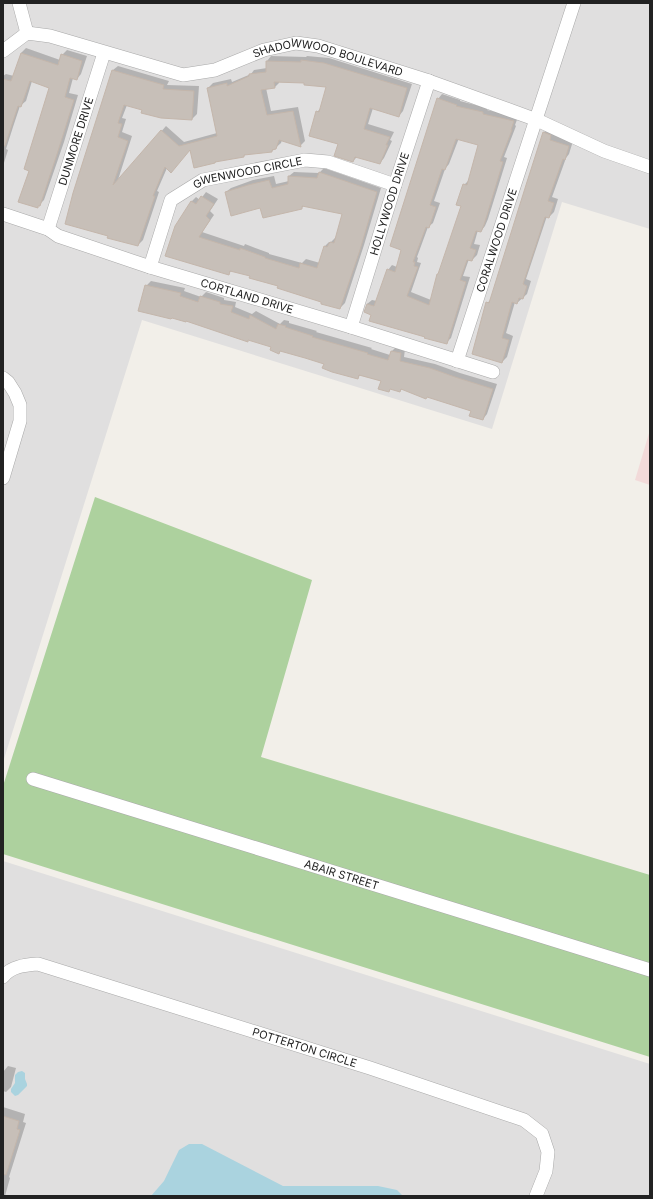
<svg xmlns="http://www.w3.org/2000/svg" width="653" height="1199" font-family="Inter,sans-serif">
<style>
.residential{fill:#e0dfdf}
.commercial{fill:#f2dad9}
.forest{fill:#add19e}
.water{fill:#aad3df}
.shadow{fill:#0003;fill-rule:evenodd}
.building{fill:#c7bfb8;stroke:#c4b6ab;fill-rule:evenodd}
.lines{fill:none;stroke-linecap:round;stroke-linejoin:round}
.street-casing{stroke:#a9a9a9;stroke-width:14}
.street{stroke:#fff;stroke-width:13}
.labels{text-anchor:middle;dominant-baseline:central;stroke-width:3.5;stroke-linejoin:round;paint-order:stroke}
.street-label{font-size:11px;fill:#222;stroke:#fff}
</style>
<rect width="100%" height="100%" fill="#f2efe9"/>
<!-- residential -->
<path class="residential" d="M3,3H650V229L562,202L492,429L142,320L3,762Z
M3,861L650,1064V1196H3Z"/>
<!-- commercial -->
<path class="commercial" d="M650,430V485L635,480Z"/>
<!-- forest -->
<path class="forest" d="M95,497L312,580L261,757L650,875V1057L3,854V786Z"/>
<!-- water -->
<path class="water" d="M22,1071L25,1073V1079L27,1084V1086L18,1095L15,1096L11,1092V1089L15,1083V1075L18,1072Z
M189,1144H202L283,1186H378L397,1190L403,1196H151L164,1181L179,1150Z"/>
<!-- shadow -->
<path class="shadow" d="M26,48L60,60L62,55L67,50L87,56L81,74L77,79L73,78L69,93L78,95L64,142L44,200L37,207L30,170L51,87L32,81L26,101L20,106L13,127L6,149L8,150L3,166V76L6,74L14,76L21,53Z
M271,56L306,57L307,56L329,58L412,84L403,111L399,116L373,108L368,124L394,132L390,140L392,141L384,158L380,163L357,157L353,161L317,112L321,108L327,86L305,82H279V83L275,87L266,88L271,111L298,107L305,141L300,146L282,140L281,143L272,151L246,154L244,156L217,160L215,163L191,148L167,168L157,191L159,192L143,240L138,245L108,237L113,70L118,66L169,81L167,85L199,86L197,114L192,119L161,117L143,109L127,105L122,118L126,119L122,132L132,136L117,183L166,126L184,142L217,133L208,88L213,83L231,79L232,82L251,74L254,70L267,68V61Z
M442,94L460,100V101L487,108V110L518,117L515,125L516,126L504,157L507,158L488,219L485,226L481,231L478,230L474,244L480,245L477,255L472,260L469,259L463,276L470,277L451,338L446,343L426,336L372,314L367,304L372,300L377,301L388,270L392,265L397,267L438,99ZM459,138L479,144L469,180L464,185L462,206L431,300L411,292L421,263L417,262L418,258L417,257L428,227L433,223L440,203L434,201L445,169L449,164Z
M549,128L555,131L554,135L573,141L569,154L566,158L552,197L558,199L554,212L549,217L547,216L526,279L531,281L527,294L517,303L515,302L506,333L513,336L507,357L502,362L487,303L492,299L527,184L544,132Z
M324,168L381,188L364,245L345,303L340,308L251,275L232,270L228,274L167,255L191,202L196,197L200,200L206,192L218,199L210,211L214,215L202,232L244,246L245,244L269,253V254L302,263L306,259L320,263L325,246L329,242H331L335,238H337L343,213L304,205L302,208L261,207L226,192L231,188L253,180L274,176L276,184L289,181V176L294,172L319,173Z
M151,281L185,288L184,291L201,297L206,292L224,298V300L236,302L235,307L252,314L256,311L280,324L284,320L289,321V323L317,331L316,332L372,348L371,349L390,355L392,351L396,347L405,349L404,357L435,364L460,373L497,384L487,414L483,419L472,410L403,388L400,391L391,388L388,391L382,381L360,375L358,378L325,363L281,350L279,353L272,347L146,286Z
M8,1066L16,1068L11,1087L6,1092L3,1091V1072Z
M3,1107L25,1114L23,1122L26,1123L9,1177L10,1178L5,1196H3Z"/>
<!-- building -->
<path class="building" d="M21,53L58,65L61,54L82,61L77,80L70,78L65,97L74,100L59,148L40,206H38V208L18,202L29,171L24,169L49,88L30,81L21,107L18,106L5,146L3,145V79L11,81Z
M301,60L324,63L407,88L399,117L370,108L364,129L390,137L386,145H388L380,164L355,157L353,162L334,156L338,144L309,136L316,111L319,112L326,87L304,85V83L274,82L275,88L261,90L267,115L293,111L301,147L279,140L276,149L272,150V152L244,155V157L215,162V163L194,168L190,150L171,173L165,167L153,196H155L138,246L107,238L108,236L65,224L73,193L112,70L164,85L163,89L194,91L192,120L161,118L141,113L142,110L124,105L118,123L122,124L118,137L128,141L113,185L161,130L179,146L217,136L207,88L227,83V86L249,76V74L266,72V61L301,62Z
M437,98L457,105L456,106L483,112V114L514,121L511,130H512L500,161L503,162L484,225L481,232L476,231L470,248L476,250L472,261L467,260L460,280L466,282L447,344L424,338L425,337L369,321L371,315L364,312L367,304L374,306L387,269L395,272L401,250L390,246ZM456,139L478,145L467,185L463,184L456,205L461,206L438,274H437L429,305L407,296L418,267L414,266L415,262H413L426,227L429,228L436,207L430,205L442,169L445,170Z
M543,132L551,135L550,140L569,146L565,160L563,159L548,201L554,203L549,218L545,217L537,242L523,284L527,286L523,299L519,298L517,304L512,302L502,338L509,340L502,363L472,354L486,302L489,303L526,185Z
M319,172L377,192L360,250L340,309L321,304V302L277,288L278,286L249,278L250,276L230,271L229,275L165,256L175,226L191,201L196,204L201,196L214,204L206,216L210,220L199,237L240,250V248L265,257V258L299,268L300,263L317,268L324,246L327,247L330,242L334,243L342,214L302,206V209L263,218L260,208L231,216L225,192L248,185L269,180L272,188L288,184V176L317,178Z
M145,285L181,293L180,296L198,302L200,296L220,302V304L233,306L231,312L249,319L250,315L276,329L278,324L286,326L285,327L313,336L312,337L368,353L367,354L388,360L391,351L401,353L400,361L430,368L455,377L493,389L483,420L469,416L471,411L427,397L426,399L401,389L400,392L390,389L389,392L378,389L381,381L359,375L358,379L332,372L322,368L324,364L305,358L280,351L279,354L270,350L271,347L248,340V342L186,321V322L172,318L171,319L138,311Z
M3,1116L19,1121L17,1129L20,1130L6,1175L3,1174Z"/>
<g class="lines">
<!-- street casing -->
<g class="street-casing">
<g id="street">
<path d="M19,3L27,33"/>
<path id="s1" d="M3,51L27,33L50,36L183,75L215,70L264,50L296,43L318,46L429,81L537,120L604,151L650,167"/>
<path id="s2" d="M3,214L48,229L58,236L150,267L351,327L493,372"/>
<path id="s3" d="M48,229L104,53"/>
<path id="s4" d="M150,267L171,200L203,180L305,160L328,162L395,185"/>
<path id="s5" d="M351,327L395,185L429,81"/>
<path id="s6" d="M457,361L574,3"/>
<path d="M3,378L8,382L15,393L20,405V421L3,478"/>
<path id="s7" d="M33,779L650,970"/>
<path id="s8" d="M3,977C11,966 26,965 38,964L370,1068L524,1120L542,1134L548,1152L546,1171L536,1196"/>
</g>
</g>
<!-- street -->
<use href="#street" class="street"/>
</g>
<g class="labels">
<!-- street labels -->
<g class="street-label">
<text stroke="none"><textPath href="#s1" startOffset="343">SHADOWWOOD BOULEVARD</textPath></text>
<text stroke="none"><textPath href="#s3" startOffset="92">DUNMORE DRIVE</textPath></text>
<text stroke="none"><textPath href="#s4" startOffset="153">GWENWOOD CIRCLE</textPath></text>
<text stroke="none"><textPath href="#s5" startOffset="129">HOLLYWOOD DRIVE</textPath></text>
<text stroke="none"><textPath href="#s6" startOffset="127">CORALWOOD DRIVE</textPath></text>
<text stroke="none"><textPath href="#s2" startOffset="258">CORTLAND DRIVE</textPath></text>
<text stroke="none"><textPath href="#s7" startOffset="323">ABAIR STREET</textPath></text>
<text stroke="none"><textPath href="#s8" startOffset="318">POTTERTON CIRCLE</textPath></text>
</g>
</g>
<!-- border -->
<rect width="653" height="1199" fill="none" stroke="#222222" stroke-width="8"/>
</svg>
